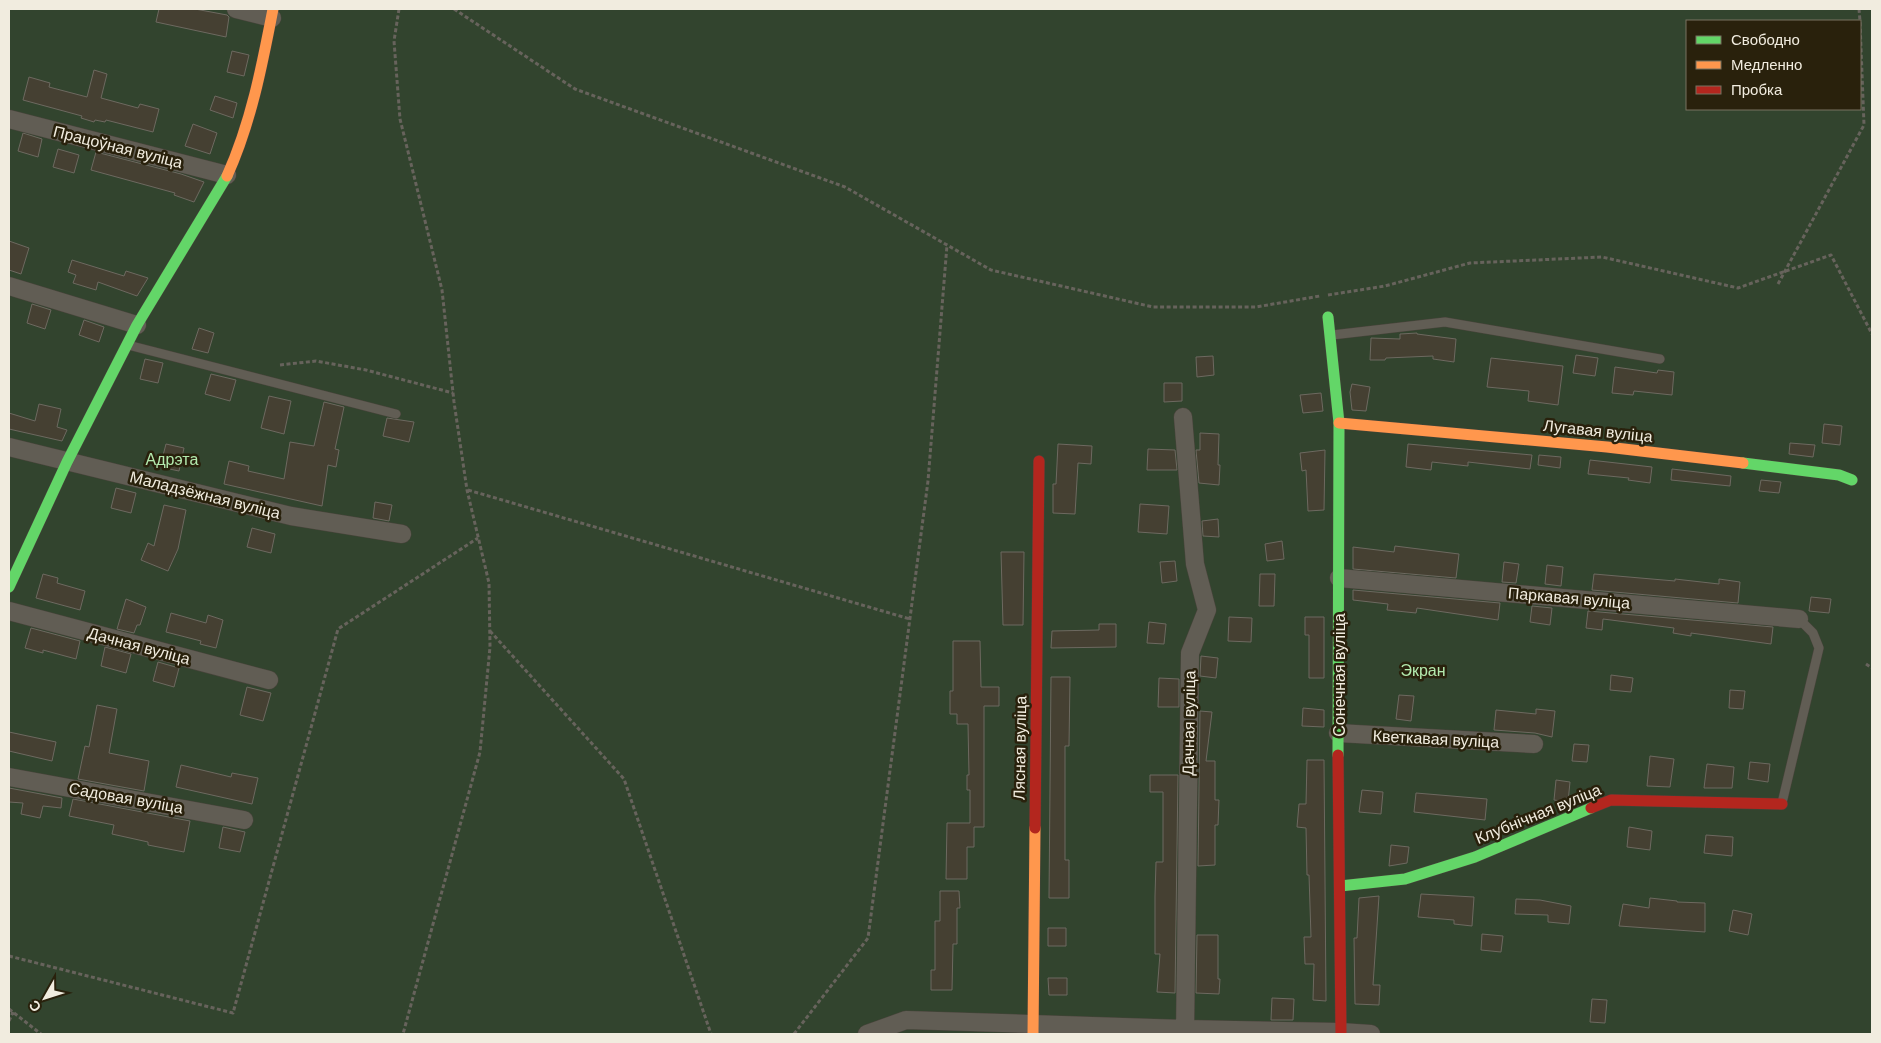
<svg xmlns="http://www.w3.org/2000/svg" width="1881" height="1043" font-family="'DM Sans',sans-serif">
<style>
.green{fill:#32442e;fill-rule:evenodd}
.building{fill:#454032;stroke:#6d6960}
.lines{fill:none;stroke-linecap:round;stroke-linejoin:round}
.lane-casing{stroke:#48443b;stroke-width:10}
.street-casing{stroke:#48443b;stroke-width:19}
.fast-casing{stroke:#48443b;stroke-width:12}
.slow-casing{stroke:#48443b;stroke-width:12}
.jam-casing{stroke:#48443b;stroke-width:12}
.path{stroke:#67635c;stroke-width:3;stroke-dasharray:4 2.5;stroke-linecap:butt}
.lane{stroke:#615d54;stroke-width:9}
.street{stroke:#615d54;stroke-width:18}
.fast{stroke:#63d668;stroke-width:11}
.slow{stroke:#ff974d;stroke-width:11}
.jam{stroke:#b3261e;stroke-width:11}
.labels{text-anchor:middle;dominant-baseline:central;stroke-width:5;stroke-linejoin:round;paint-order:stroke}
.street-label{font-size:16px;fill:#f1ecdf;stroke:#29210c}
.park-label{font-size:16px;fill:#b3eaae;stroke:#29210c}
</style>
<rect width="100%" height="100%" fill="#2c271c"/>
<!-- green -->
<path class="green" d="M9,9H1872V1034H9ZM1687,21H1860V109H1687Z"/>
<!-- building -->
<path class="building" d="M159,9H195L227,15L229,17L226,37L156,22Z
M232,51L249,55L244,76L227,72Z
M94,70L107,74L101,98L138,108L140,104L159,109L153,132L106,120L105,122L95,120L94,122L81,118L82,116L23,100L29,77L50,83L49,87L87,97Z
M215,96L237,103L233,118L210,110Z
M193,124L217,133L210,154L185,146Z
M23,133L42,139L38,157L18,151Z
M58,149L79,155L74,173L53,167Z
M96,152L181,174L204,182L194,202L174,195L175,193L91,170Z
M9,241L29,248L21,274L9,270Z
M72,260L124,276L126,271L148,278L137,296L98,282L96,290L73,283L76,275L68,272Z
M32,304L51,310L45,329L27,323Z
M84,320L104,327L99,342L79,335Z
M199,328L214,333L208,353L192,349Z
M1417,333V334L1456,339L1454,362L1433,359V356L1386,358L1385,360H1370L1371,338L1400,339V334Z
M1576,355L1598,358L1595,376L1573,373Z
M1213,356L1214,375L1197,377L1196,357Z
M1491,358L1563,366L1558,405L1528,401L1529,391L1487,387Z
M145,359L163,363L158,383L140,379Z
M1615,367L1657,373L1658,370L1674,372L1672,395L1634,391L1633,395L1612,393Z
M211,374L236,380L230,401L205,394Z
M1164,383H1182V401L1164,402Z
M1352,384L1370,387L1366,411L1352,410L1350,392Z
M1321,393L1323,411L1303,413L1300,395Z
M269,396L291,401L284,434L261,428Z
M324,402L344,407L335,449L339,450L336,467L328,465L322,506L224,484L229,461L249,466L248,471L284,479L290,442L314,446Z
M39,404L61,409L57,427L67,430L62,441L9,429V413L35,421Z
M387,418L414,422L409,442L383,436Z
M1824,424L1842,426L1840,445L1822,443Z
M1200,433L1219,434L1218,465H1220L1219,485L1199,483L1196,450H1200Z
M1790,443L1815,445L1813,457L1789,454Z
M166,444L184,448L179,471L160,467Z
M1058,444L1092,446L1091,464L1078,463L1075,514L1053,513V484H1056Z
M1408,444L1532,455L1530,469L1468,462V466L1432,462L1431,470L1406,467Z
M1148,449L1175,450L1177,470H1147Z
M1325,450L1324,510L1308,511L1306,470L1302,471L1300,453Z
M1539,455L1561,457L1560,468L1538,465Z
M1590,460L1652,467L1650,483L1628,480L1629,478L1588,474Z
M1672,469L1731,476L1730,486L1671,480Z
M1761,480L1781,482L1779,493L1759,491Z
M116,488L136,493L131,513L111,508Z
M375,502L392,505L389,521L373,518Z
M1140,504L1169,506L1167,534L1138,532Z
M164,505L186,510L178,549L168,571L141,560L148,543L154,546Z
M1218,519L1219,537L1203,536L1202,521Z
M252,528L275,534L271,553L247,547Z
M1282,541L1284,559L1267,561L1265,544Z
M1395,546L1459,554L1456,578L1353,569V547L1394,552Z
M1001,552H1024L1023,625H1003Z
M1175,561L1177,581L1162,583L1160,562Z
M1504,562L1519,564L1516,583L1502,582Z
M1547,565L1563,567L1561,586L1545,584Z
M43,574L58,578L57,583L85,591L80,610L36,598Z
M1260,574H1275L1274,606H1259Z
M1594,574L1675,581V579L1719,584V579L1740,582L1738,603L1592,590Z
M1353,590L1500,603L1498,620L1417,608L1416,613L1387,610L1388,604L1353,600Z
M1811,597L1831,599L1829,613L1809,611Z
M126,599L146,607L140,625H137L134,633L117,629Z
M1532,606L1552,608L1550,625L1530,622Z
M1588,611L1773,627L1771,644L1691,633V636L1673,633L1674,628L1603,619L1602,630L1586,628Z
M171,613L206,623L208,615L223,620L216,648L200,644L201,641L166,632Z
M1229,617L1252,618L1251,642L1228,641Z
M1305,617H1324V678H1309V635H1305Z
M1149,622L1166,624L1164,644L1147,643Z
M1099,624H1116V647L1051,648L1052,631L1099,630Z
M31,628L80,641L76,659L43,650V653L25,648Z
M953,641H980L981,687H999V706H984V827H974V847H967V879H946L947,823H970V790H967V775H969L968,724H957V714H950V691H953Z
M105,647L131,654L126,673L101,666Z
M1201,656L1218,658L1216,678L1200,676Z
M158,662L179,668L174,687L153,681Z
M1611,675L1633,678L1631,692L1610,690Z
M1051,677H1070L1069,746H1065V860H1069V898H1049Z
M1159,678L1179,679V707H1158Z
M247,687L271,693L263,721L240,715Z
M1730,690L1745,691L1743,709L1729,708Z
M1399,695L1414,696L1411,721L1396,719Z
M97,705L117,709L109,753L149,761L144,791L78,779L85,746L89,747Z
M1303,708L1324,710V727L1302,726Z
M1536,709L1555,711L1552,737L1535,733L1494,730L1496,710L1536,714Z
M1200,711L1212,712L1206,761H1215V800H1219L1218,825H1215V865L1198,866Z
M9,732L56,742L52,761L9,751Z
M1574,744L1589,745L1587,762L1572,761Z
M1650,756L1674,759L1670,787L1647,786Z
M1307,760H1324L1326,1001L1313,1000L1314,964H1305L1304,937H1311L1309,875H1307L1306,828L1297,827L1299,804H1306Z
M1750,762L1770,764L1768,782L1748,779Z
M1707,764L1734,767L1732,788H1704Z
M181,765L231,777L232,773L258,778L252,804L176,787Z
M1150,775H1178L1175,993L1157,992L1160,954H1155V896L1156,862H1163V792H1150Z
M1556,780L1570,782L1568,802L1554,800Z
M9,788L62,798L61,808L43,806L40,818L21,814L23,803L9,802Z
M1362,790L1383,792L1381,814L1359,812Z
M1416,793L1487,799L1485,820L1414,812Z
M73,799L190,821L184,852L148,845V842L112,834L114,825L69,816Z
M223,827L245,832L240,852L219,848Z
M1629,827L1652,831L1650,850L1627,847Z
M1706,835L1733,837L1732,856L1704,853Z
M1391,845L1409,847L1407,863L1389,866Z
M940,891H959L960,908H957V944H953L952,990H931V970H935V921H940Z
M1421,894L1474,897L1472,926L1454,924V920L1418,917Z
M1379,896L1373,985H1380L1379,1005L1355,1004L1354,938H1357L1359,898Z
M1650,898L1677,901V902L1705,903V932L1619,926L1623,904L1649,908Z
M1516,899L1540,900L1571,906L1569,924L1548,922V915L1515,914Z
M1733,910L1752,914L1748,935L1729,931Z
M1048,928H1066V946H1048Z
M1482,934L1503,936L1501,952L1481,950Z
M1197,935H1218V979H1220L1219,994L1196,993Z
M1048,978H1067V995H1049Z
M1272,998L1294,999L1293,1020H1271Z
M1592,999L1607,1000L1605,1023L1590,1022Z"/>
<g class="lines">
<!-- lane casing -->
<g class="lane-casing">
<path id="lane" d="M1332,335L1445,322L1660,359
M128,345L396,414
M1782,803L1819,648L1813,633L1799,619"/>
</g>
<!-- street casing -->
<g class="street-casing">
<path id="street" d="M236,9L272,18
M9,119L227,175
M9,286L137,325
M1183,417L1195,564L1207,610L1190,653L1185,1034
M9,447L291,516L402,534
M1339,578L1799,619
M9,611L269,680
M1338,733L1534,744
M9,777L244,820
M867,1034L906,1020L1185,1029L1341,1032L1371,1034"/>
</g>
<!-- fast casing -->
<g class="fast-casing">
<path id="fast" d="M1328,317L1339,423L1338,755
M1743,463L1839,475L1852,480
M9,587L67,462L137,325L227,176
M1340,886L1405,879L1475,857L1591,808"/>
</g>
<!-- slow casing -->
<g class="slow-casing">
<path id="slow" d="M227,176C251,123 262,66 273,9
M1339,423L1607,447L1743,463
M1033,1034L1035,828"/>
</g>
<!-- jam casing -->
<g class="jam-casing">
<path id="jam" d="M1338,755L1341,1034
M1591,808L1611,800L1782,804
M1035,828L1039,461"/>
</g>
<!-- path -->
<path class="path" d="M399,9L394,41L400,119L442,290L454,402L467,490L489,583L490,647L480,752L403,1034
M454,9L575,89L845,187L991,270L1153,307H1256L1320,296
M1859,9L1860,21
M1778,284L1864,125L1860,22
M1328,295L1385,286L1470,263L1602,257L1738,288L1831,255L1872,334
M280,365L316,361L366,370L453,393
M468,490L910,619
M490,631L624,779L711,1034
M1866,664L1872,668
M9,956L233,1013L338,629L478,538
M9,1009L41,1034
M9,1021L13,1012
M794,1034L868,938L928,481L947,245"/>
<!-- lane -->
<use href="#lane" class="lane"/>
<!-- street -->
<use href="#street" class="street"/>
<!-- fast -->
<use href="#fast" class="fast"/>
<!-- slow -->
<use href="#slow" class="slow"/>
<!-- jam -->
<use href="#jam" class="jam"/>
</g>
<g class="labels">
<!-- street labels -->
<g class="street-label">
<text transform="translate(118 147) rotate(14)">Працоўная вуліца</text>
<text transform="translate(1598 431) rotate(6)">Лугавая вуліца</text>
<text transform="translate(205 495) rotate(14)">Маладзёжная вуліца</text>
<text transform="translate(1569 598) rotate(5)">Паркавая вуліца</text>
<text transform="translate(139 646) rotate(15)">Дачная вуліца</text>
<text transform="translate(1339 675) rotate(-90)">Сонечная вуліца</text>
<text transform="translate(1189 723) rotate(-89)">Дачная вуліца</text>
<text transform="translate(1436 739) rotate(3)">Кветкавая вуліца</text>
<text transform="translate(1020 748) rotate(-89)">Лясная вуліца</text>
<text transform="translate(126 798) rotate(10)">Садовая вуліца</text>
<text transform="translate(1538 814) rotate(-22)">Клубнічная вуліца</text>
</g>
<!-- park labels -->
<g class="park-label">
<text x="172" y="459">Адрэта</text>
<text x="1423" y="670">Экран</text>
</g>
</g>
<!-- border -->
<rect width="1881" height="1043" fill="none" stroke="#f1ecdf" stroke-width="20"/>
<!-- legend -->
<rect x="1686" y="20" width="175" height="90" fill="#29210c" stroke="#797260"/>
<rect x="1696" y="36" width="25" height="8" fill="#63d668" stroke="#797260"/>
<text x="1731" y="45" font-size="15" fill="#f1ecdf">Свободно</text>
<rect x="1696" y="61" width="25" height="8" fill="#ff974d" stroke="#797260"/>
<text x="1731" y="70" font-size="15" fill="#f1ecdf">Медленно</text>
<rect x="1696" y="86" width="25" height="8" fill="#b3261e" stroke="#797260"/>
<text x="1731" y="95" font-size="15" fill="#f1ecdf">Пробка</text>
<!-- north arrow -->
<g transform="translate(45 998) rotate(231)" stroke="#29210c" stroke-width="4" paint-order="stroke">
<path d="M0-4L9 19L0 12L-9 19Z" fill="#f1ecdf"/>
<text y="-8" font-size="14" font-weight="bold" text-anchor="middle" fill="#f1ecdf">С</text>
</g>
</svg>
